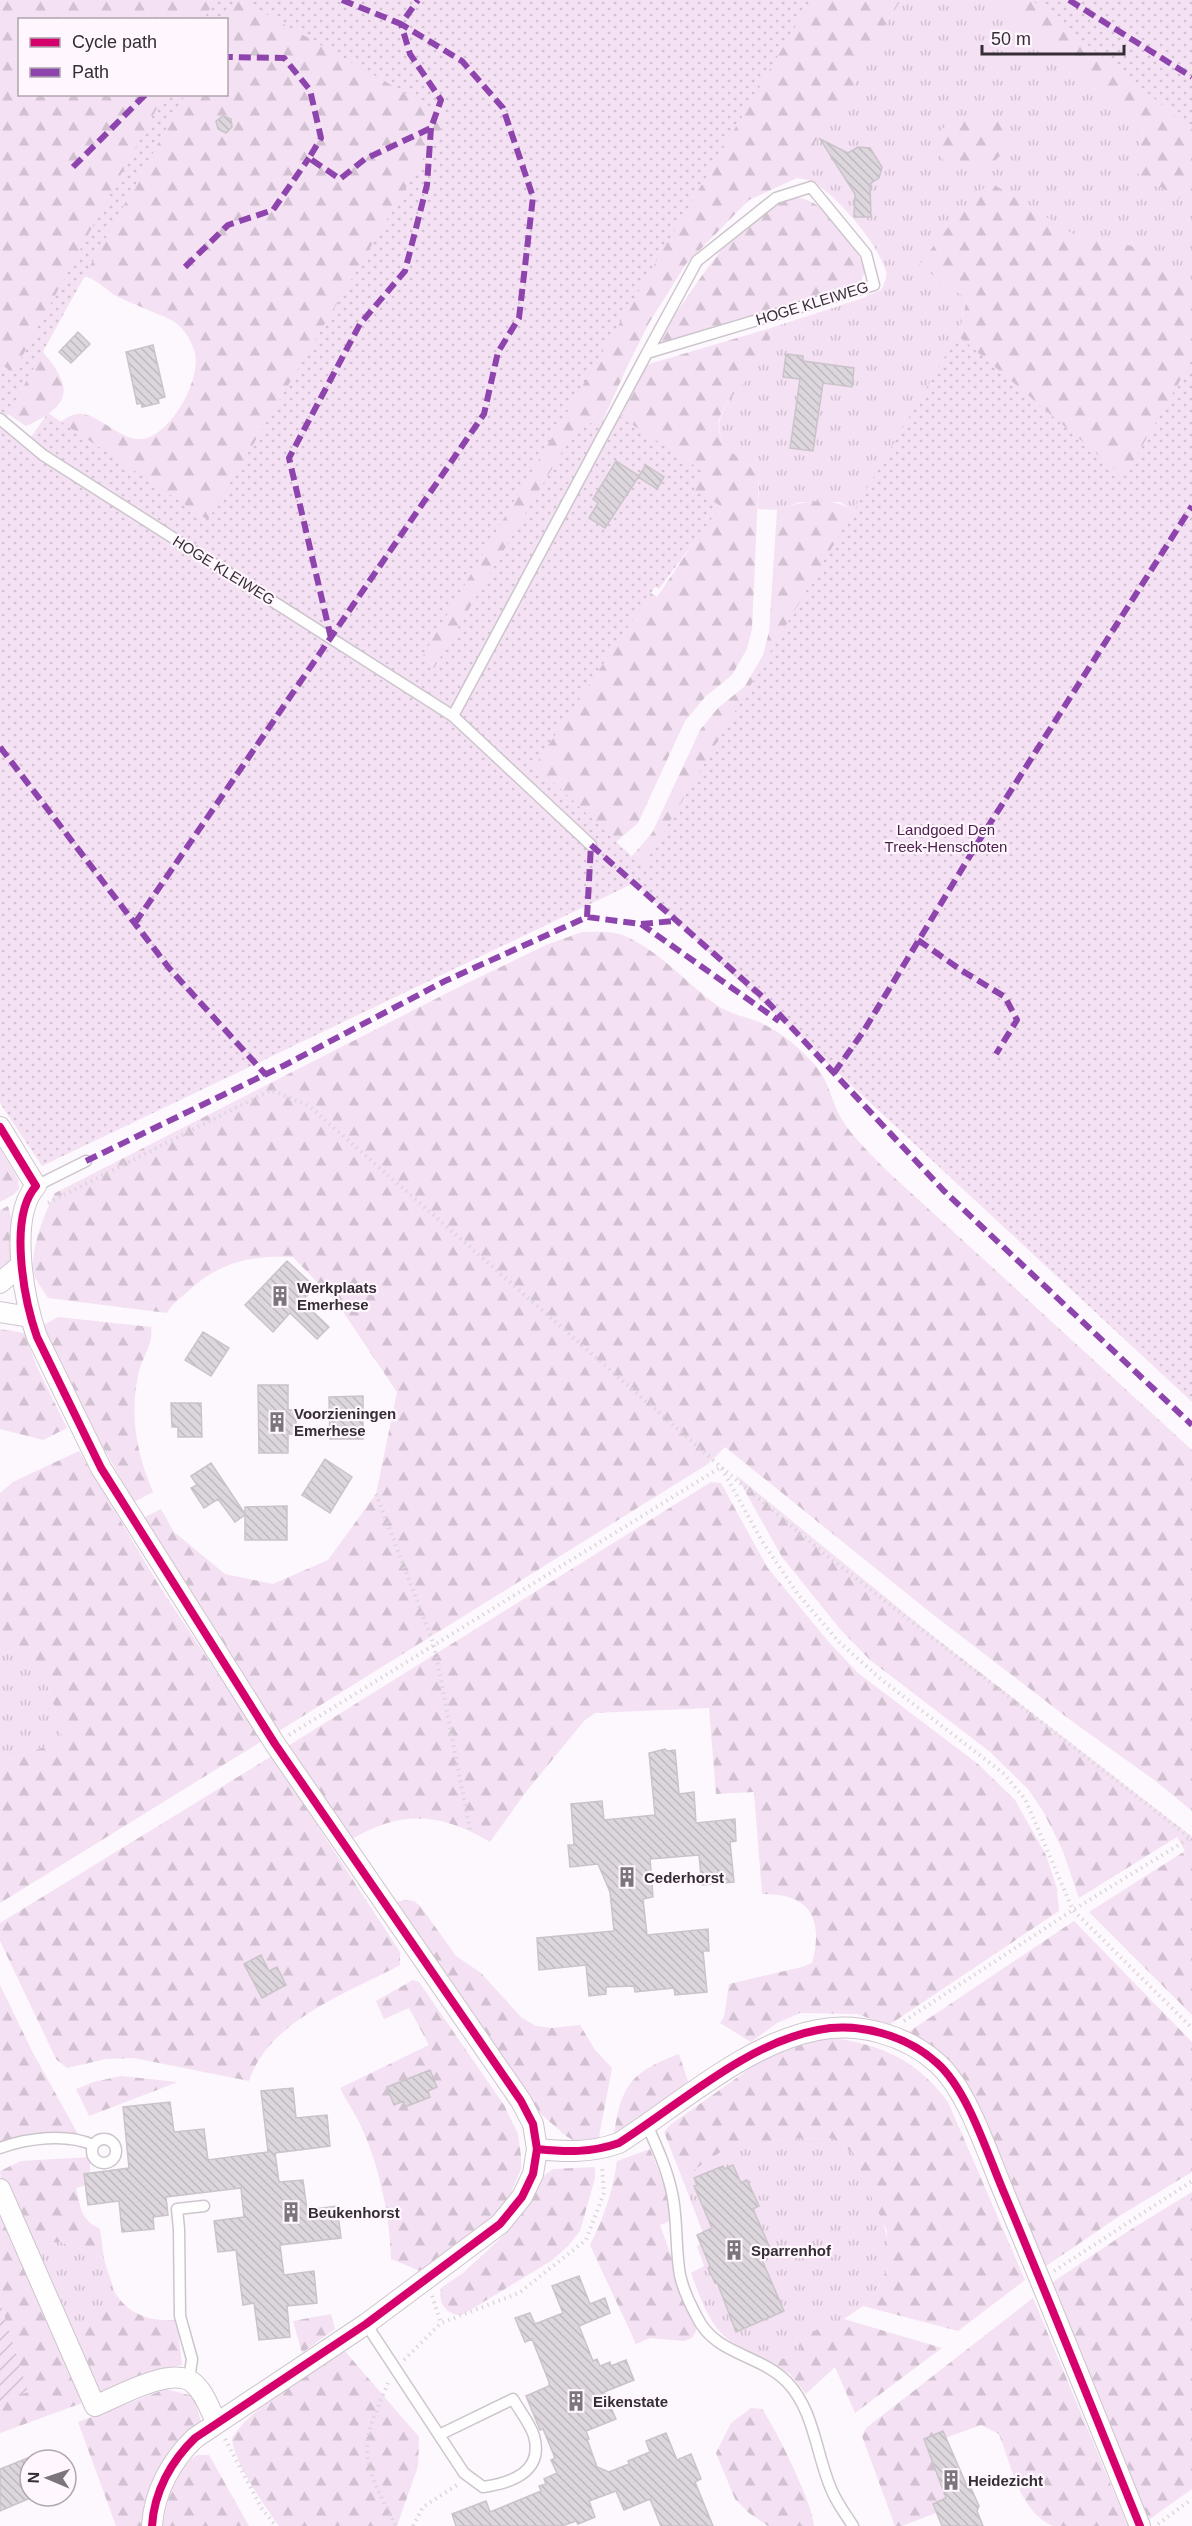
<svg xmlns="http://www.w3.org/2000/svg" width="1192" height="2526" font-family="Helvetica,sans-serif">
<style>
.grass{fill:url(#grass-tufts)}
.forest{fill:url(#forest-firs);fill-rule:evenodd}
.park{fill:url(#park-dots)}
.garden{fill:url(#garden-furrows)}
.building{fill:url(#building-back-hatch);stroke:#cac4ca;stroke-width:1.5}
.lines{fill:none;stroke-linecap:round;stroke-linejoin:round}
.service-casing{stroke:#ccc6cc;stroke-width:13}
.minor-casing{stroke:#ccc6cc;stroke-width:22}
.path{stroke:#dad7da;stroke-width:4;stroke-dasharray:1.5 4.5;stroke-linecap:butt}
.service{stroke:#fffeff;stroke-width:10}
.minor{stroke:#fffeff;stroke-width:20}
.quiet{stroke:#8e44ad;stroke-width:6;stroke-dasharray:12 6;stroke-linecap:butt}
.cycleway-casing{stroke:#fff6fe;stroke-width:11}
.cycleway{stroke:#d6006c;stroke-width:8}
.labels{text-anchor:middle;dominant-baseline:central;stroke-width:4.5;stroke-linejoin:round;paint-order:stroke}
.street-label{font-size:15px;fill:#362e36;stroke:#fff6fe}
.park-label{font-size:15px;fill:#4d214e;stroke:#fff6fe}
.poi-label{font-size:15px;font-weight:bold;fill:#362e36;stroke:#fff6fe;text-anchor:start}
</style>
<defs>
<pattern id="grass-tufts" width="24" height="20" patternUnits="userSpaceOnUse" patternTransform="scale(1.5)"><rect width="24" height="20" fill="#f4e1f3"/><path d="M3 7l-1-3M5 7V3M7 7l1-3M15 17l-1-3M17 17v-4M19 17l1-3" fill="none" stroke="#d2c1d1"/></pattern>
<pattern id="forest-firs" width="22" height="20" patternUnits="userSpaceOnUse" patternTransform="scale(1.5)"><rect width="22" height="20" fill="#f4e1f3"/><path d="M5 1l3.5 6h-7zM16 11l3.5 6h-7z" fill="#d2c1d1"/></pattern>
<pattern id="park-dots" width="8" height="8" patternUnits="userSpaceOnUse" patternTransform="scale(1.5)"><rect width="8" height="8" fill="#f4e1f3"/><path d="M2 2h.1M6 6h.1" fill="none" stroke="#d2c1d1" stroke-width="1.8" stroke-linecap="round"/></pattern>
<pattern id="garden-furrows" width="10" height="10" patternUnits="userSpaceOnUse" patternTransform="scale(1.5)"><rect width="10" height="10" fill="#f4e1f3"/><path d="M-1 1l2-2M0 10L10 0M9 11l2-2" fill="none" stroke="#d2c1d1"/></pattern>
<pattern id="building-back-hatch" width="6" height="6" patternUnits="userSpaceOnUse" patternTransform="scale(1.5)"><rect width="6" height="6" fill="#ddd7dd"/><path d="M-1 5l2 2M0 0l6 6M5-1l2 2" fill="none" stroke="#beb9be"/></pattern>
</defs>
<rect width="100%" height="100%" fill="#fdf8fd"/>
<!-- grass -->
<path class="grass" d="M901,0H1001C1046,47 1093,89 1144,129L1132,170L1192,206V292H1188L1135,247L1111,240L1076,236L990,182L920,265L955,291L967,297L957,345L853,510L840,502H800L777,510L758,509L759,472C748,464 735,457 726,446C706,419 735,393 751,374C762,362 771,344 771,328L860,299L881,290C884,284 887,278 886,272C879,245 841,201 819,186C812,181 805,179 797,178L823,125L848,99L866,56Z
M19,1649C49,1665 54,1710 63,1740L0,1763V1653Z
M832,2138L851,2152L882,2218L888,2242V2267L876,2291L863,2306L844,2319L800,2337L801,2352L771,2363C715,2337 712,2329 691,2273L704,2266L697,2246L706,2241L682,2178L725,2149L741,2145L751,2147L784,2139Z
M43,2241L61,2242L104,2258C106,2269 111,2279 114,2290C121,2314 85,2325 69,2333L31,2243Z"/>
<!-- forest -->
<path class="forest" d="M0,0H901L866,56L848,99L823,126L797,178L749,200L686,264L649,323L628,365L578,475L435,682L43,438C53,429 64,416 77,414C96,411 119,440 140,439C170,439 204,376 194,350C188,334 181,324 165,317C149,310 133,304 118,297C107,291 96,278 83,276L42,351C74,388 72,405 26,426L0,409ZM20,20H226V94H20Z
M1001,0H1192V206L1132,170L1144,129C1093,89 1045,47 1001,0Z
M968,117L1001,121L1007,125C1009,169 978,173 944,161L937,146L941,130L951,122Z
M990,182L1076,236L1111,240L1135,247L1188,291L1192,292V491L837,1054L633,869L632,856L652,833L700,730L718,708L745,686L763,655L769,632L777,510C802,501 829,496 853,510L957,345L967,298L955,291L919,265L960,212Z
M792,197C828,198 850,241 866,269L860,282L661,344L659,337C699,284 727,223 792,197Z
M771,328C771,341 767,351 760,363C746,387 701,413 726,446C735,457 748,464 759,472L752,629L747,649L732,675L706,696L685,721L638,823L616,842L601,840L459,706L612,569L657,597L711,517L608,445L643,369L649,364Z
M582,932C597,932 613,930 627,937C662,953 687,984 718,1006C731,1014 743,1016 756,1021C778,1029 800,1048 815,1065C829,1081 831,1100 841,1118C852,1137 871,1154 886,1170L1192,1450V1811L1157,1782L1073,1722L931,1613L725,1447L708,1464L279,1731L164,1555L143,1518L161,1509L174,1532L225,1574L273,1584L328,1560L376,1494L397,1392L337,1303L293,1257C249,1255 219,1262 186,1293C179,1299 171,1305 167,1313L48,1298C44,1291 38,1284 35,1277C27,1257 45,1211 55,1193L453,990L546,945Z
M0,1148L18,1179L19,1189L13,1195L0,1202Z
M8,1206L18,1245V1254L0,1269V1210Z
M58,1317L151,1327C154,1342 143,1357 139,1371C129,1414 136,1452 153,1492L134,1502L76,1399L42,1326Z
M0,1329L24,1333L37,1367L67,1428L43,1440L0,1429Z
M79,1451L160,1587L262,1741L0,1903V1763L63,1740C54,1710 49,1665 19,1649L0,1653V1493L13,1482Z
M736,1475L934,1637L1192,1837V2015L1089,1912L1185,1851L1177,1837L1079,1898L1062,1849L1043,1811L1028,1789L989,1751L870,1660L840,1629L782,1557Z
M711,1482L721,1483L767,1567L827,1640L858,1673L978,1764L1015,1800L1046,1855L1057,1888L1059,1911L889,2025L857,2014L800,2013L777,2023L751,2042L720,2023L724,2017L729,1984L802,1967L812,1963C824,1919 810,1893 762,1894L754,1792L716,1794L709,1708L595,1713L584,1721L525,1793L490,1842C440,1812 399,1810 349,1841L288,1746Z
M272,1756L400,1952V1965C348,1993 269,2020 249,2081L134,2058L106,2059L67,2068L56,2059L0,1941V1923Z
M405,1900L414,1901L421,1907L456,1956L481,1973L522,2018L536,2026L552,2028L580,2025L595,2050L612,2068L597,2147L583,2146L566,2136L534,2108L392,1903Z
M1074,1921L1192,2042V2172L1121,2215L1043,2268L992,2146L907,2033Z
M413,1980L419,1982L504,2105L518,2134L521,2156V2169L507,2202L494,2217L425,2273L391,2259C390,2216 379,2164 360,2124C354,2112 346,2100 340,2088L429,2045L409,2008L384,2019L376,2001Z
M0,1985L33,2053L78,2134L35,2137L0,2146Z
M826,2037C880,2044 915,2058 948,2102L1025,2280L958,2331L863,2306L876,2291L888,2267L887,2231L851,2152L832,2138L784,2139L751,2147L741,2145L725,2149L682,2178L664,2132L670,2125L769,2055L803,2041Z
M679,2054L689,2084L614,2136C621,2085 631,2072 679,2054Z
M121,2076L178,2082L89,2116L76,2089L94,2082Z
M650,2149L677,2218L660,2225L695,2322L696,2331L692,2338L684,2341L650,2338L636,2344L590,2245C604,2217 613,2191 617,2161Z
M90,2157V2184L76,2188C81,2208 80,2219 100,2229L104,2258L61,2242L31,2243L1,2179L0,2171L21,2161Z
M595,2167V2178L580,2231L568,2246L551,2261L462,2315C447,2316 437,2302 441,2288L463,2273L503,2236L543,2176L553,2169Z
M1192,2192V2489L1147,2521L1050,2284L1130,2230Z
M0,2214L82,2403L0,2433V2402L27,2392L0,2302Z
M115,2292C127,2315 153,2322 177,2320L182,2365L162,2369L99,2397L69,2333C88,2323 114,2316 115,2292Z
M1033,2298L1128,2526H1053C1020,2512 1011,2465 999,2434L981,2425L926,2445L951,2504L936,2510V2513L902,2526H895L862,2436L866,2428Z
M331,2314L335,2329L302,2353L293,2321Z
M844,2319L942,2348L855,2413L835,2367L806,2394L790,2374L771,2363L801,2352L799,2337Z
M344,2350L419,2437L418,2466L397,2526H279C264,2505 235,2464 232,2439C246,2410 316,2370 344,2350Z
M166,2389L193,2396L201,2421L188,2436L144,2526H116L78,2422Z
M751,2408L762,2409C775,2427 814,2506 814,2526H768L749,2513L735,2499L716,2453L731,2423Z
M197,2455H209L249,2526H163C166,2502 175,2469 197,2455Z"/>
<!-- park -->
<path class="park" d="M215,0H236L226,19H204Z
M241,0H811L422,657L434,668L576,428L618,415L704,472L694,490L721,506L659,589L655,587L535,765L643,867L950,348L961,338L1124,477L1192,360V1402L634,883L42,1166L0,1103V363L13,373L164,95H185L6,418L31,437L48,413L208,520L448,117Z
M1032,0H1192V129Z"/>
<!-- garden -->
<path class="garden" d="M0,2302L28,2392L0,2402Z"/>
<!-- building -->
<path class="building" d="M223,116L231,119L232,127L226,133L218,129L216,121Z
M820,139L848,153L858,147L870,148L882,167L879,178L870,184L871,217H854L855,194Z
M78,332L90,344L71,363L59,352Z
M153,345L165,397L158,399L159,403L142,407L141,403L137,404L126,352Z
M786,354L803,356V361L854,368L852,387L823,383L813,451L790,448L800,379L783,377Z
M616,461L639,476L605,528L589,518L598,503L593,499Z
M646,465L664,477L657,489L638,477Z
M287,1261L315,1287L302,1301L329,1327L317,1339L290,1313L273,1332L245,1305Z
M203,1332L229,1348L211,1376L185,1360Z
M258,1385H288V1410H296V1434H288V1453H259Z
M363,1396V1439H330L329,1397Z
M171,1403H201L202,1437H178V1427H172Z
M325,1459L352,1477L330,1513L302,1495Z
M211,1463L245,1514V1507L287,1506V1540H245V1515L235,1522L218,1499L204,1508L191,1488L197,1485L191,1476Z
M665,1749L667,1751L675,1750L679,1794L694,1792L696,1823L735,1819L736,1841L730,1842L734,1882L702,1885L699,1855L650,1859L653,1897L643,1899L647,1935L708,1929L709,1951H703L707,1992L675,1995L674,1988L635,1992L634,1986L606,1987V1994L589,1996L586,1965L539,1970L537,1938L614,1931L610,1892L598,1864L570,1867L568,1845H574L571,1804L602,1801L604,1820L655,1815L649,1753Z
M261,1955L269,1971L277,1967L286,1985L262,1998L244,1964Z
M430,2070L437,2087L428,2091L430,2097L405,2107L403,2101L394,2105L387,2087Z
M293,2088L296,2118L327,2115L330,2146L275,2153L279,2182L303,2180L307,2210L337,2206L341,2238L280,2245L284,2275L314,2271L317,2303L287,2306L290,2337L259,2340L254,2303L243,2305L236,2250L218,2252L214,2221L244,2217L241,2188L166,2197L168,2215L153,2217L154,2229L122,2232L119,2201L88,2205L84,2174L129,2168L123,2107L170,2102L174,2132L204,2129L208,2160L268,2152L261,2091Z
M733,2165L741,2183L747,2180L759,2206L753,2209L770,2248L759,2253L784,2311L736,2332L717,2282L715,2283L708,2268L710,2266L697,2235L712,2228L694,2186L697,2185L694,2178L723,2166L724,2169Z
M579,2276L590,2304L605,2298L610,2313L579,2326L593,2361L597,2359L600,2366L610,2362L611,2366L626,2360L634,2380L604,2392L616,2419L586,2431L589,2439H587L597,2467L609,2472L629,2464L628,2461L650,2452L646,2441L666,2433L677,2460L691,2454L701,2479L695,2482L713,2526H661L650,2499L624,2510L616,2491L589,2501L595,2517L578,2524L576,2521L562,2526H456L452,2514L486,2501L490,2512L541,2491L539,2486L546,2484L544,2479L557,2473L551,2460L555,2458L543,2429L540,2430L526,2396L549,2386V2382L532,2339L525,2342L515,2318L530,2313L535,2324L563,2313L552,2286Z
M943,2431L967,2486L971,2488L979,2506L977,2511L983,2526H942L933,2504L946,2498L924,2439Z
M30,2457V2496H35L0,2511V2469Z"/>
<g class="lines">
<!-- service casing -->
<g class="service-casing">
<path id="service" d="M0,419L43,455L453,716L591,845
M453,716L647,353L874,285L866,254L811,187L776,198L697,261L647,353
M36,1186L86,1161
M647,2125C657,2147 667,2169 672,2193C678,2220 675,2248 680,2275C683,2290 690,2304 697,2317C715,2355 760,2354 787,2382C815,2411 816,2456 832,2491C837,2503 846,2515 853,2526
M92 2151a12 12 0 1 1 24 0a12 12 0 1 1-24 0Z
M0,2148C27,2138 67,2133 93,2145
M366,2324L464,2473L483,2487C511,2483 544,2472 534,2436C530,2423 519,2410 513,2399L439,2435
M189,2380L192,2359L180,2316L179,2229L177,2209L204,2206"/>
</g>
<!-- minor casing -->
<g class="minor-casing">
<path id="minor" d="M0,1127L36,1186C8,1217 24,1300 37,1337L101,1468L275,1744L521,2101L533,2124L537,2149L533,2174L522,2197L500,2224L366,2324L195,2438C171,2461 154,2492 152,2526
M0,1283L21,1265
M0,1312L30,1317
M537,2149C566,2152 591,2153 619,2143C680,2104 747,2043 818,2030C859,2022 906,2035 937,2063C968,2090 988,2156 1005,2195C1051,2305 1095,2415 1140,2526
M0,2189L95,2406C117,2397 171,2366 192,2382C204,2391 209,2408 216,2421"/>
</g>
<!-- path -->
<path class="path" d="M48,1203L271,1090L309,1106L721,1467L826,1555L1192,1839
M376,1494L434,1645L470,1830
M289,1735L721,1467L762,1541L797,1593L839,1642L882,1680L1003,1773L1025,1799L1073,1910L1192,2028
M904,2021L1073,1910L1190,1838
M1054,2271L1192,2181
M432,2296L441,2323
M404,2360L441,2323L519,2293L586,2240L604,2193L602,2166
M388,2383C380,2403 366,2429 367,2451C368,2476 385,2504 396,2526
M225,2439L262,2509L276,2526
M1158,2524L1192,2499
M413,2526L423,2507L457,2485"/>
<!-- service -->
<use href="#service" class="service"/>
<!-- minor -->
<use href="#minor" class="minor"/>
<!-- quiet -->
<path class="quiet" d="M342,0L401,24L418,0
M1069,0L1192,77
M73,167L146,94
M185,267L228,225L273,210L309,158
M331,638L289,458L360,324L405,271L427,185L431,128
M0,747L169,968L266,1075
M591,845L765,999L944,1191L1192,1425
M587,917L591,845
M135,923L484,414L498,352L519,318L533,197L503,108L462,61L401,24L410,54L441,100L431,128L365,159L340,179L309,158L321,138L310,90L284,58L226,57
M641,924L674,921
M918,940L961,970L1005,997L1017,1020L996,1054
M834,1073L863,1032L982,836L1192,506
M86,1161L285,1065L445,981L587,917L641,924L779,1021"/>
<!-- cycleway casing -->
<g class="cycleway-casing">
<path id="cycleway" d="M0,1127L36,1186C8,1217 24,1300 37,1337L101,1468L275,1744L521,2101L533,2124L537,2149L533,2174L522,2197L500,2224L366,2324L195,2438C171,2461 154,2492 152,2526
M537,2149C566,2152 591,2153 619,2143C680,2104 747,2043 818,2030C859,2022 906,2035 937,2063C968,2090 988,2156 1005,2195C1051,2305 1095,2415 1140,2526"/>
</g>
<!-- cycleway -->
<use href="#cycleway" class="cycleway"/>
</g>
<!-- icons -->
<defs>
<g id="building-bare" transform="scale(1.62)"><path d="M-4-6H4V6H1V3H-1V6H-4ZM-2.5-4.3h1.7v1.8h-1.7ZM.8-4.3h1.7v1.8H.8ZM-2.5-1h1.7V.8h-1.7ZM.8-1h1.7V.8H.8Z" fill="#7c757c" stroke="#fff6fe" stroke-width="2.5" paint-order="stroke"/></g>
</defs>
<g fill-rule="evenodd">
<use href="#building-bare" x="280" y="1296"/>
<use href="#building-bare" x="277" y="1422"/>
<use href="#building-bare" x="627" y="1877"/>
<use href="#building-bare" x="291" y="2212"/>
<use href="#building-bare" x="734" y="2250"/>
<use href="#building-bare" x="576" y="2401"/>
<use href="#building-bare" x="951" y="2480"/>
</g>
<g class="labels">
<!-- street labels -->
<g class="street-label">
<text transform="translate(812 303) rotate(-17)">HOGE KLEIWEG</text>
<text transform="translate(224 570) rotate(32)">HOGE KLEIWEG</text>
</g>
<!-- park labels -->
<g class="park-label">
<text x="946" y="829">Landgoed Den<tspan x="946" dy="17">Treek-Henschoten</tspan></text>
</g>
<!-- poi labels -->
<g class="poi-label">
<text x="297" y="1287">Werkplaats<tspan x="297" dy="17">Emerhese</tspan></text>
<text x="294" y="1413">Voorzieningen<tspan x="294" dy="17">Emerhese</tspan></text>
<text x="644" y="1877">Cederhorst</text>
<text x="308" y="2212">Beukenhorst</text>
<text x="751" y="2250">Sparrenhof</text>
<text x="593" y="2401">Eikenstate</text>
<text x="968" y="2480">Heidezicht</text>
</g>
</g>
<!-- legend -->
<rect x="18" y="18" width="210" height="78" fill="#fff6fe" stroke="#afa6ae" stroke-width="1.5"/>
<rect x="30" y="38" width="30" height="9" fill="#d6006c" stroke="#afa6ae" stroke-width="1.5"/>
<text x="72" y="48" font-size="18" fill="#362e36">Cycle path</text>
<rect x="30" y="68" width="30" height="9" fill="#8e44ad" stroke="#afa6ae" stroke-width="1.5"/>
<text x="72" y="78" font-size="18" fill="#362e36">Path</text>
<!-- north arrow -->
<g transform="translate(48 2478) rotate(272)"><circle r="28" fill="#fff6fe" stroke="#afa6ae" stroke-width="1.5"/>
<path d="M0-4.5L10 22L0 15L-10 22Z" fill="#7c757c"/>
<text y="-9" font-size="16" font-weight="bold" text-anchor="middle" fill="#362e36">N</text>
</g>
<!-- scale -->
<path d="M982 45v9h142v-9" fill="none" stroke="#362e36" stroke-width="3"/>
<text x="991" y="45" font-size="18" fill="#362e36" stroke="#fff6fe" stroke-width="4.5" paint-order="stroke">50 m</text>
</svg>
